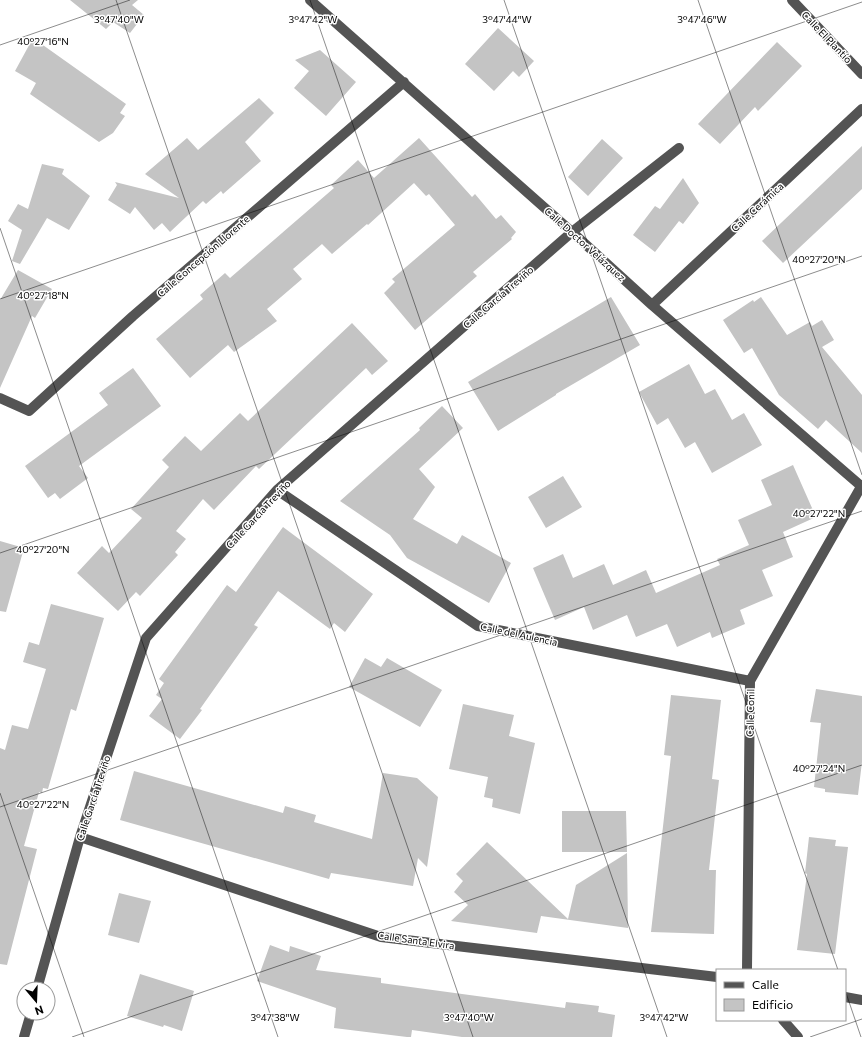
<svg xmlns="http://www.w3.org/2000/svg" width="862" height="1037" font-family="Commissioner,sans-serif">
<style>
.building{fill:#c4c4c4}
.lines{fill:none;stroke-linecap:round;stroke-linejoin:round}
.minor{stroke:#545454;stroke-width:10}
.ticks{fill:none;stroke:#000;stroke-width:1;stroke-opacity:0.45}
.labels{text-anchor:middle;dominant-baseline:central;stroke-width:3;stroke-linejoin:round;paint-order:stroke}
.street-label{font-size:10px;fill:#000;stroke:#fff}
.ticks-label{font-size:10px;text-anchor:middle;fill:#000;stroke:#fff;stroke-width:3;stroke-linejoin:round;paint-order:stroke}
</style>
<rect width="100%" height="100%" fill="#fff"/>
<!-- building -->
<path class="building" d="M70,0H138L132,5L144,15L130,33L113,22L106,29Z
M498,28L534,61L519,77L513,71L494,91L465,64Z
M33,38L126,104L120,113L125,116L113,133L99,142L30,94L36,83L15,71Z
M777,42L802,66L758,111L755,107L720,144L698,124Z
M320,50L356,82L326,116L294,88L309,71L295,60Z
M259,98L274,113L245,142L261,161L223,194L221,191L206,204L203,201L170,232L162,223L154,230L135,207L130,214L108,200L117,185L115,182L179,198L145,174L187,138L198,150Z
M419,138L472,197L475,194L496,219L501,215L516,232L511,238L512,239L473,272L477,276L415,330L384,293L395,282L392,279L455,225L429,194L426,196L414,183L368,225L367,224L332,254L322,244L293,269L302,279L267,309L277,321L234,352L228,345L190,378L156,339L203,299L200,295L225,273L230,278L334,188L331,185L358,160L374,178Z
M602,139L623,158L588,196L568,177Z
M862,146V189L783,263L762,241Z
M42,164L64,169L62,174L90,196L69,230L47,218L20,264L12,261L22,230L8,221L18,204L28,209Z
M683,178L699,203L683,224L679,221L655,252L633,235L655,206L660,209Z
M18,270L52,289L35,318L32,316L0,388V300Z
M611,297L640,345L556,394V395L498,431L468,382Z
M761,297L787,335L810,322L812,326L822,320L834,340L822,347L862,395V453L826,420L818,429L779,395L752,348L744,353L723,320L753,300L754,302Z
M352,323L388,361L372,375L366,368L259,469L256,466L214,510L203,499L176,531L186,539L175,552L178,555L140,596L136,592L118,611L77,573L102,546L109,553L142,518L131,509L169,467L162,460L185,436L201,451L240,413L248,421Z
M689,364L705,394L715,389L732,420L744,413L762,445L712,473L695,442L685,448L668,418L657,425L639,392Z
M133,368L161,406L79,466L88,478L60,499L55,493L48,498L25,466L108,405L99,393Z
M442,406L463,428L419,469L435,487L413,519L457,544L462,535L511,563L489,603L407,558L390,535L340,501L420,430L419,428Z
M793,465L816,517L783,532L793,557L762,570L773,596L740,610L745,624L712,638L710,632L677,647L667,624L636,637L627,615L593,630L584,607L555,620L533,568L563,554L573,578L604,564L613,585L646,570L656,593L720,565L717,559L749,545L738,520L772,505L761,480Z
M563,476L582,507L546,528L528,497Z
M283,527L373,594L345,632L334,623L330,629L278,591L254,625L258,627L200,709L202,710L180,739L149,716L162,699L156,695L164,683L159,679L227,585L236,592Z
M0,541L24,548L6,612L0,611Z
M51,604L104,618L76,711L71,709L48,789L43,788L42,793L39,792L24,846L37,849L7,965L0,964V748L5,750L12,725L28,729L46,669L23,662L29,642L39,645Z
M365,658L381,667L387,658L442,690L420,727L349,687Z
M816,689L862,696V762L858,795L825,792V789L814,787L821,723L810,722Z
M671,695L721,700L712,779L719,780L709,870H716L714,934L651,932L671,756L664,755Z
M463,704L514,715L509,736L535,743L520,814L492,807L493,799L484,797L488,777L449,769Z
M134,771L283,813L285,806L316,815L314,822L372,839L383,773L417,778L438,797L427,867L418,858L413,886L331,873L329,879L120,820Z
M562,811H626L627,852H562Z
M809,837L836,840L835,846L848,847L835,954L797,950L807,874L805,873Z
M487,842L568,919L576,885L627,853L628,928L541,916L537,933L451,921L468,905L454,892L463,881L456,874Z
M119,893L151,901L139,943L108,935Z
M270,945L289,952L290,946L321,956L316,970L381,978V983L565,1008L566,1002L599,1006L598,1012L615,1015L612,1037H462L412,1030L411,1037H407L334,1028L336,1008L257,981Z
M140,974L194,991L182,1031L164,1025L163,1027L127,1016Z"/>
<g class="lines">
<!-- minor -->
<path class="minor" d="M310,0L572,232L652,305L861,486
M792,0L862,74
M652,305L862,109
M0,398L29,411L133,316L404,82
M277,490L478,626L750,681
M80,837L381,937L717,977
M747,970L750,681L862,485
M37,989L80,837L146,638L277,490L572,232L679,148
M845,997L862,1000
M783,1020L798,1037
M24,1037L31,1013"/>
</g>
<!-- ticks -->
<path class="ticks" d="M116,0L473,1037M310,0L667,1037M504,0L838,970M698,0L862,475M0,45L130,0M0,228L278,1037M0,299L862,2M0,553L862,256M0,793L84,1037M0,807L862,511M845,990L861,1037M72,1037L862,765M810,1037L862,1019"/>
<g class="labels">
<!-- street labels -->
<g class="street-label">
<text transform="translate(827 37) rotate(46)">Calle El Plantío</text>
<text transform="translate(757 207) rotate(-43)">Calle Cerámica</text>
<text transform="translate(585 244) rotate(42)">Calle Doctor Velázquez</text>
<text transform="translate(203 256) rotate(-41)">Calle Concepción Llorente</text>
<text transform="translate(498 297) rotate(-41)">Calle García Treviño</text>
<text transform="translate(258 514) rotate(-47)">Calle García Treviño</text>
<text transform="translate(519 634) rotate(12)">Calle del Aulencia</text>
<text transform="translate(750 713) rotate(-89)">Calle Conil</text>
<text transform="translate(93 798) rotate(-72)">Calle García Treviño</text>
<text transform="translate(416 940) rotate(8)">Calle Santa Elvira</text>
</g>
</g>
<g class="ticks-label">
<text x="119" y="23">3°47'40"W</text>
<text x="313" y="23">3°47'42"W</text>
<text x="507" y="23">3°47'44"W</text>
<text x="702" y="23">3°47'46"W</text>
<text x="43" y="45">40°27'16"N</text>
<text x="819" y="263">40°27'20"N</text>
<text x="43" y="299">40°27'18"N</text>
<text x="819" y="517">40°27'22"N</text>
<text x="43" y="553">40°27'20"N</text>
<text x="819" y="772">40°27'24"N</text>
<text x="43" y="808">40°27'22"N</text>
<text x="275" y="1021">3°47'38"W</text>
<text x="469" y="1021">3°47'40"W</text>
<text x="664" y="1021">3°47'42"W</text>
</g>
<!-- legend -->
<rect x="716" y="969" width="130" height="52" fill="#ffffff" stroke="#999999"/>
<rect x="724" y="982" width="20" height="6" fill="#545454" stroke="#999999"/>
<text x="752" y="989" font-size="12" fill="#000000">Calle</text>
<rect x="724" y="999" width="20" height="12" fill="#c4c4c4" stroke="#999999"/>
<text x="752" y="1009" font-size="12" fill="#000000">Edificio</text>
<!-- north arrow -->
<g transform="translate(36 1001) rotate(161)"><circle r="19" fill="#ffffff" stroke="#999999"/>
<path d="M0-3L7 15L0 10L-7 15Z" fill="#000000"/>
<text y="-6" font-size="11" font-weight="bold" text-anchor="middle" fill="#000000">N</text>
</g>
</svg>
